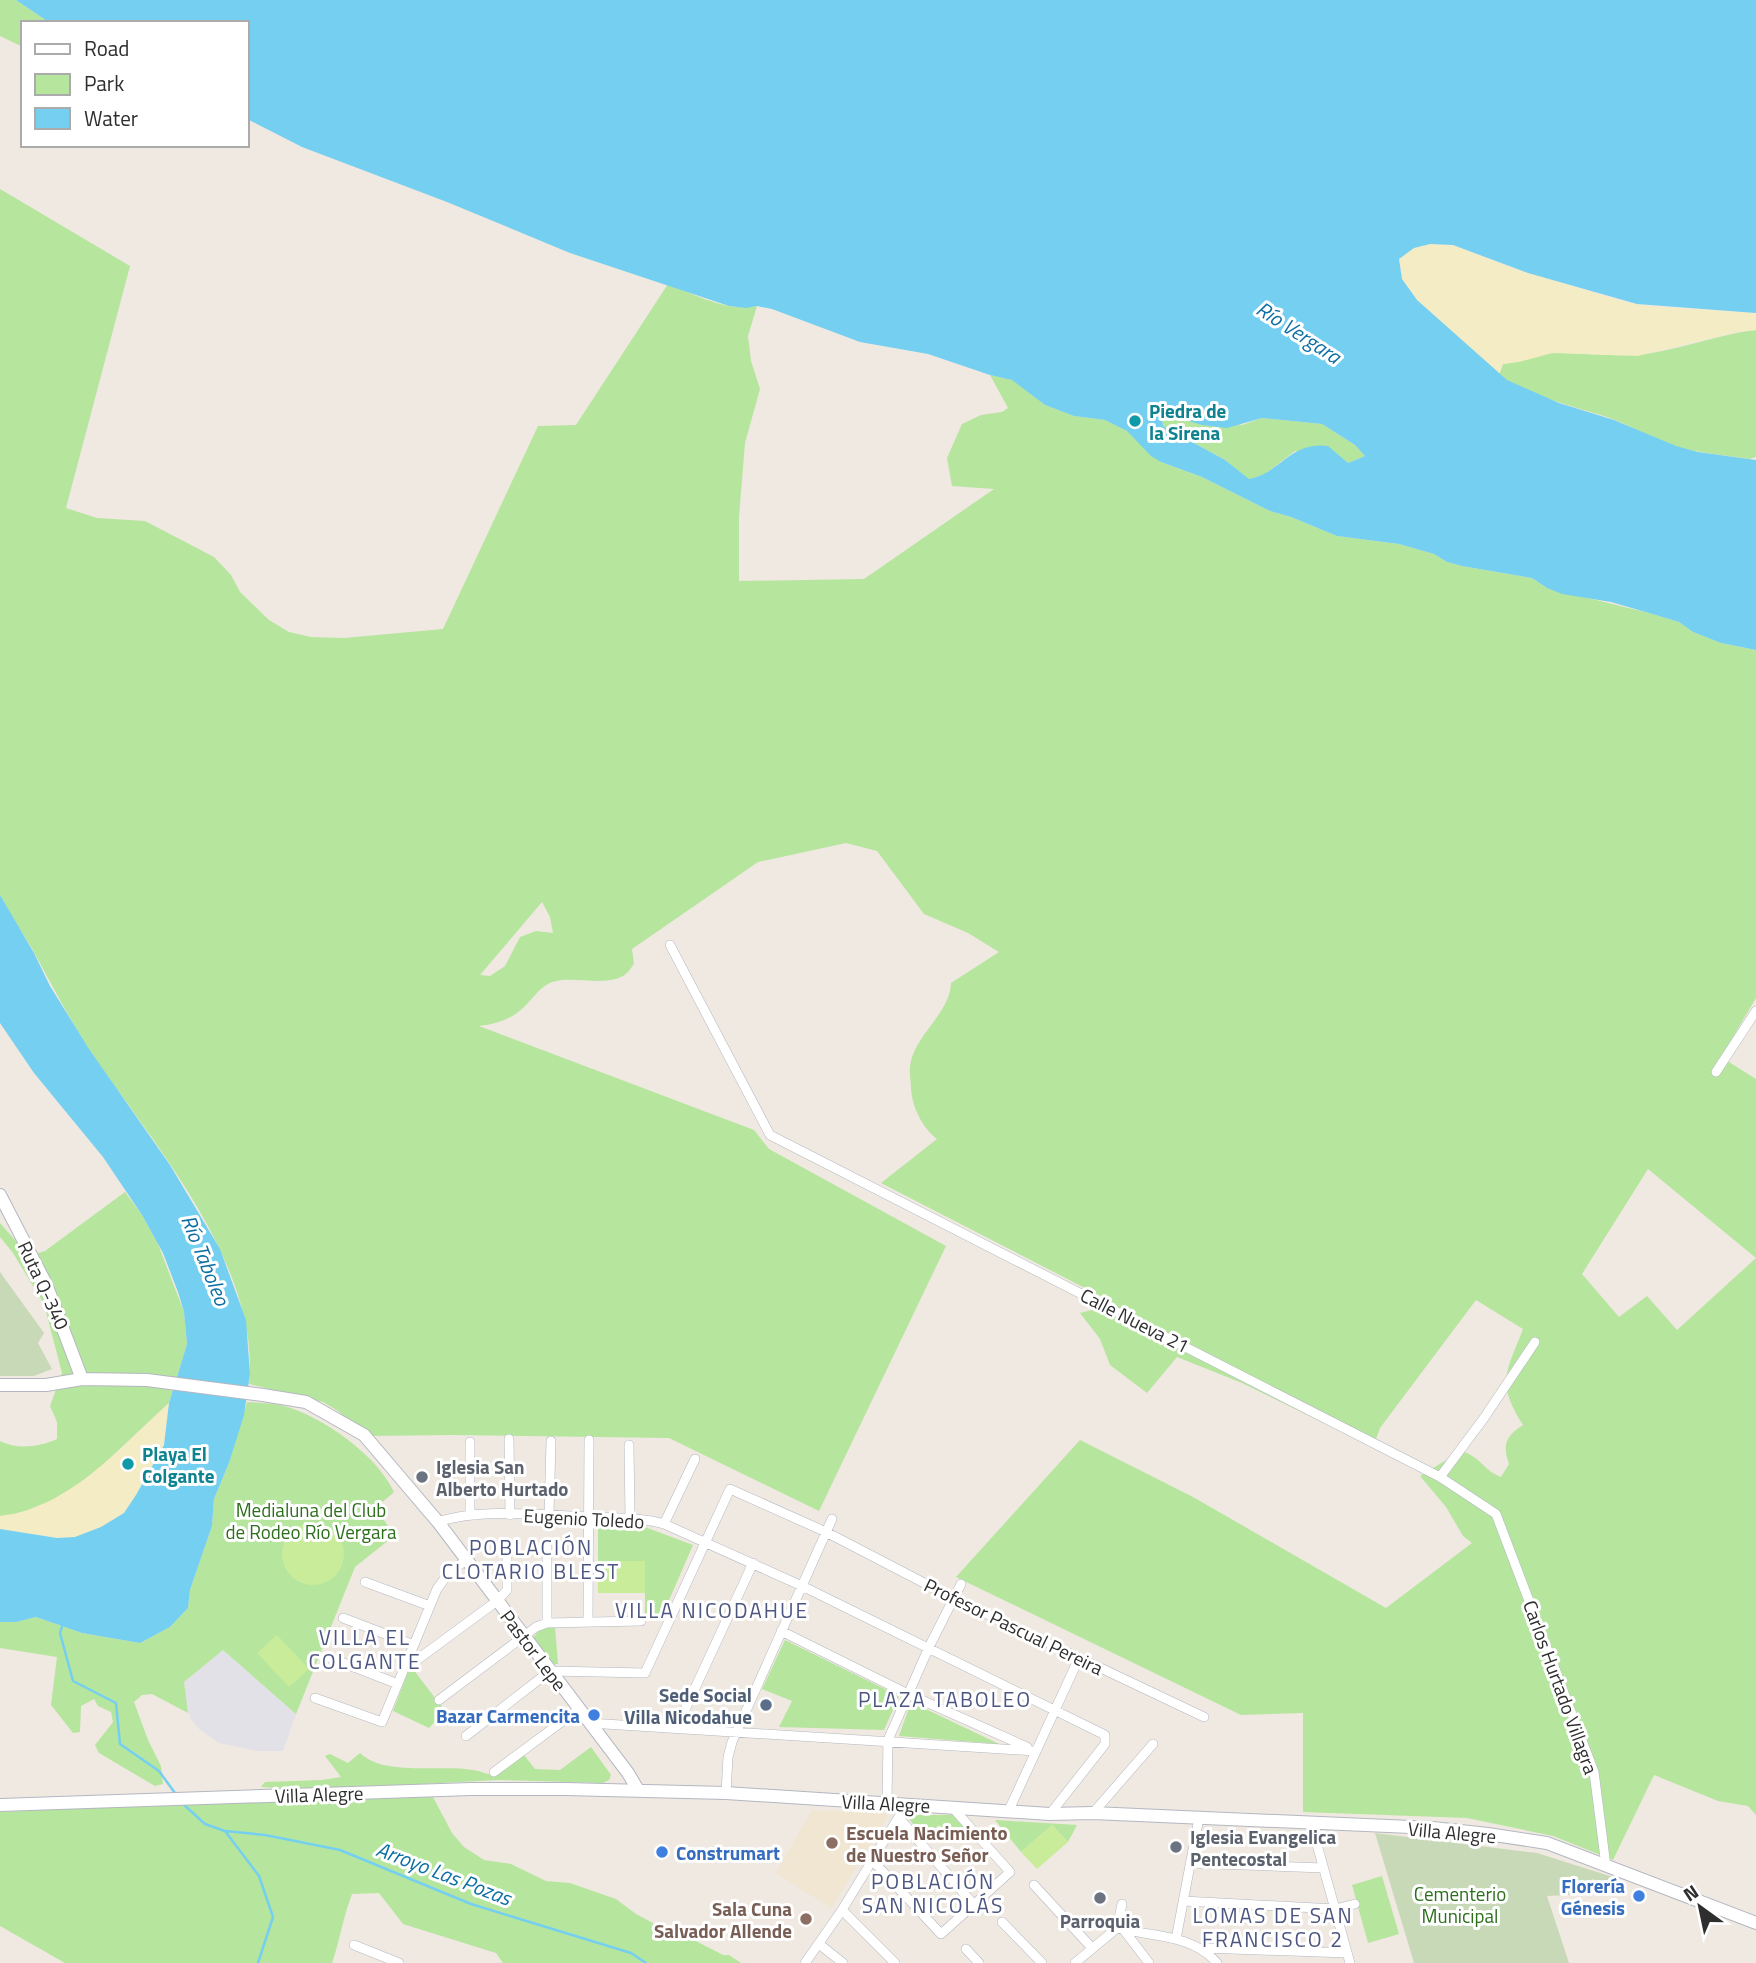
<svg xmlns="http://www.w3.org/2000/svg" width="1756" height="1963" font-family="'Titillium Web',sans-serif">
<style>
.industrial{fill:#e3e1e8}
.education{fill:#f0e6d1}
.green{fill:#b6e59e;fill-rule:evenodd}
.sand{fill:#f3ecc5}
.cemetery{fill:#c8d9b8}
.pitch{fill:#c9ec9a}
.water{fill:#75cff0;fill-rule:evenodd}
.lines{fill:none;stroke-linecap:round;stroke-linejoin:round}
.stream{stroke:#75cff0;stroke-width:2.5}
.street-casing{stroke:#b4b7c1;stroke-width:10}
.secondary-casing{stroke:#b4b7c1;stroke-width:14}
.street{stroke:#fff;stroke-width:9}
.secondary{stroke:#fff;stroke-width:12}
.culture-dot{fill:#0f9aa8;stroke:#fff;stroke-width:2.5}
.worship-dot{fill:#6b7280;stroke:#fff;stroke-width:2.5}
.service-dot{fill:#5c6f8a;stroke:#fff;stroke-width:2.5}
.shop-dot{fill:#3f7fe0;stroke:#fff;stroke-width:2.5}
.education-dot{fill:#8d6e63;stroke:#fff;stroke-width:2.5}
.labels{text-anchor:middle;dominant-baseline:central;stroke-width:6;stroke-linejoin:round;paint-order:stroke}
.culture-label{font-size:19px;font-weight:bold;fill:#0d838f;stroke:#fff;text-anchor:start}
.street-label{font-size:19px;fill:#2e2e2e;stroke:#fff}
.worship-label{font-size:19px;font-weight:bold;fill:#5b616d;stroke:#fff;text-anchor:start}
.park-label{font-size:19px;fill:#2c6e1b;stroke:#fff}
.service-label{font-size:19px;font-weight:bold;fill:#4e5e75;stroke:#fff;text-anchor:end}
.shop-label{font-size:19px;font-weight:bold;fill:#366cbe;stroke:#fff;text-anchor:end}
.education-label{font-size:19px;font-weight:bold;fill:#785e54;stroke:#fff;text-anchor:start}
.water-label{font-size:21px;font-style:italic;fill:#0d6fa3;stroke:#fff}
.neighbourhood-label{font-size:21px;letter-spacing:2px;fill:#4d5680;stroke:#fff}
</style>
<rect width="100%" height="100%" fill="#efe9e1"/>
<!-- industrial -->
<path class="industrial" d="M223,1650L296,1714L283,1751H257L219,1743L199,1729L191,1719L185,1701L184,1682Z"/>
<!-- education -->
<path class="education" d="M812,1810L889,1814L831,1908L776,1873Z"/>
<!-- green -->
<path class="green" d="M0,0H16L50,23H23V47L0,36Z
M0,189L130,266L66,508L97,518L145,521L214,557L231,575L240,592L269,620L289,632L311,637L344,638L443,629L538,426L576,425L668,284C695,295 727,312 757,306L748,336L751,361L760,389L745,443L739,517V581L864,579L994,489L952,486L947,458L962,424L981,415L1002,412L1008,408L990,375L1013,380L1045,405L1074,416L1105,420L1114,424L1127,431L1161,462L1202,477L1270,511L1291,517L1337,536L1399,544L1434,554L1447,562L1462,566L1532,578L1547,588L1649,613L1679,622L1693,632L1721,643L1756,650V998L1721,1057L1756,1079V1815L1748,1806L1718,1801L1654,1775L1613,1860L1553,1836L1467,1818L1303,1812V1713L1241,1715L956,1577L1080,1440L1193,1497L1386,1608L1472,1543L1463,1536L1446,1507L1420,1476L1461,1451C1483,1458 1481,1469 1501,1477L1509,1464C1502,1444 1506,1436 1523,1425C1496,1383 1506,1373 1523,1329L1476,1300L1380,1428L1373,1447L1242,1383L1177,1357L1147,1393L1110,1365L1100,1339L1080,1313L1116,1304L881,1183L937,1139C922,1127 912,1107 911,1088C911,1081 909,1072 910,1066C914,1035 950,1014 951,983L999,952L968,933L924,914L877,851L846,843L758,862L632,949L634,964C631,968 627,974 623,976C602,987 573,975 552,982C539,987 533,999 523,1008C510,1020 496,1024 479,1026L754,1130L769,1149L946,1246L819,1511L669,1438L451,1435L367,1436L338,1411L323,1402L249,1384C261,1266 153,1143 90,1051C70,1020 53,987 35,954C24,934 10,916 0,895ZM542,902L550,917L553,933L536,931L520,937L505,966L490,976L480,975ZM1648,1169L1756,1258L1677,1330L1647,1296L1619,1317L1582,1274Z
M1756,330V457L1749,459C1724,455 1699,453 1674,446C1650,438 1629,424 1604,416C1568,405 1530,396 1499,375L1503,364C1520,362 1538,353 1555,353C1589,352 1622,359 1657,352C1690,346 1722,334 1756,330Z
M1170,415L1242,425L1262,418L1322,424L1355,445L1365,456L1348,463L1343,459L1295,451L1265,474L1248,480L1225,460L1163,426L1162,419Z
M125,1192L142,1215L158,1244L184,1312L187,1344L169,1403L90,1477L51,1501L18,1514L0,1516V1441C18,1450 39,1447 57,1439V1422L50,1406L62,1373L44,1304L13,1253L0,1237V1223L29,1256L45,1251Z
M247,1402C259,1403 273,1403 284,1406C323,1417 377,1455 394,1492L392,1494L375,1508L395,1535L355,1567L296,1714L223,1650L184,1682L188,1713L152,1694L142,1695L134,1702L148,1740L161,1766L163,1784L155,1786L99,1753L95,1745L113,1722L111,1712L98,1706L94,1699L81,1706L80,1732L73,1733L51,1705L57,1657L0,1648V1622H16L36,1617L82,1633L140,1643L170,1627L188,1608L190,1590L212,1526L214,1499L229,1463Z
M598,1527H645L693,1545L660,1621L645,1619V1561H598Z
M555,1626L558,1664H552L532,1639L542,1627Z
M785,1640L899,1696L884,1730L779,1727L792,1701L762,1689Z
M409,1669H413L445,1711L429,1728L393,1711Z
M911,1702L999,1744L899,1736Z
M591,1747L611,1775L609,1780L603,1783L498,1780L305,1790L261,1787L265,1782L322,1780L341,1777L325,1756L330,1754L348,1763L360,1753C385,1777 441,1764 473,1770C480,1771 487,1774 494,1776L524,1755L535,1769L560,1770Z
M433,1797L452,1833L464,1847L484,1860L511,1864L546,1881L570,1883L616,1899L636,1914L664,1929L688,1937L723,1955H729L741,1963H503L496,1953L403,1924L379,1893L352,1894C343,1917 340,1940 332,1963H65L0,1926V1812L132,1806Z
M908,1815H954L965,1826L952,1838L939,1825L925,1837L907,1817Z
M995,1820L1077,1825L1068,1842L1052,1825L1021,1852Z
M1382,1876L1399,1934L1368,1943L1352,1885Z"/>
<!-- sand -->
<path class="sand" d="M1430,244L1453,245L1512,268L1625,302L1649,306L1756,313V330L1737,332L1638,356L1552,353L1519,362L1503,364L1499,375L1417,300L1402,279L1399,259L1414,248Z
M169,1403L164,1445L136,1495L124,1513L101,1527L75,1537L57,1538L0,1529V1516C70,1508 120,1447 169,1403Z"/>
<!-- cemetery -->
<path class="cemetery" d="M0,1272L44,1333L38,1343L52,1369L34,1376H0Z
M1375,1833L1537,1853L1613,1877L1616,1893L1547,1896L1569,1963H1414Z"/>
<!-- pitch -->
<path class="pitch" d="M282 1554a31 31 0 1 1 62 0a31 31 0 1 1-62 0Z
M598,1561H645V1593H598Z
M277,1635L309,1669L289,1687L257,1653Z
M1052,1825L1068,1842L1037,1869L1021,1852Z"/>
<!-- water -->
<path class="water" d="M16,0H1756V313L1637,304L1528,273L1453,245L1430,244L1414,248L1399,259L1402,279L1417,300L1507,380L1559,403L1614,420L1676,446L1698,452L1756,460V650L1721,643L1693,632L1679,622L1649,613L1611,602L1562,594L1547,588L1532,578L1462,566L1447,562L1434,554L1399,544L1337,536L1291,517L1270,511L1202,477L1161,462L1151,456L1127,431L1105,420L1074,416L1045,405L1012,380L990,375L928,354L860,342L772,309L757,306L746,308L729,306L570,253L447,202L302,147L247,119V23H50ZM1170,415L1202,425L1227,428L1262,418L1322,424L1355,445L1365,456L1348,463L1328,446C1290,441 1281,473 1249,479L1225,460L1163,426L1162,419Z
M0,895L34,953L50,986L89,1049L170,1165L220,1249L246,1320L250,1374L244,1415L229,1463L214,1499L212,1526L190,1590L188,1608L170,1627L140,1643L82,1633L36,1617L16,1622H0V1529L57,1538L75,1537L101,1527L124,1513L136,1495L164,1445L169,1403L187,1344L184,1312L178,1292L163,1253L142,1215L103,1157L34,1073L0,1023Z"/>
<g class="lines">
<!-- stream -->
<path class="stream" d="M63,1623L60,1633L73,1681L116,1703L120,1744L159,1771L175,1793
M183,1804L205,1824L225,1831L259,1876L273,1917L258,1963
M225,1831L265,1835L340,1850L471,1904L631,1953L646,1963"/>
<!-- street casing -->
<g class="street-casing">
<path id="street" d="M670,945L770,1135L1440,1477L1496,1514L1594,1772L1606,1866
M1716,1072L1756,1011
M509,1439L510,1515
M629,1445L630,1518
M1440,1477L1484,1418L1535,1342
M470,1515V1442
M549,1515L551,1441
M438,1522C479,1508 544,1515 589,1517C614,1518 639,1517 664,1524L802,1586L1105,1735V1744L1050,1814
M664,1524L695,1459
M547,1546V1623
M365,1582L430,1606
M343,1618L414,1645
M588,1622L589,1440
M781,1631L908,1694L1027,1747
M328,1657L398,1684
M405,1667L414,1662L497,1601L507,1590V1545
M315,1698L382,1722L437,1589L448,1574L466,1560
M439,1700L536,1627L547,1623L641,1621
M589,1723L1035,1751
M677,1727L753,1563
M466,1736L550,1671L645,1673L730,1489L826,1532L953,1598L1204,1717
M494,1772L579,1709
M726,1793L728,1757L732,1742L832,1519
M887,1802L888,1740L929,1647L961,1584
M1009,1810L1079,1658
M1093,1813L1153,1744
M899,1818L974,1905
M1311,1823L1350,1963
M872,1860L941,1934L1010,1872L952,1807
M1190,1863L1323,1868
M1034,1885L1092,1948
M1183,1901L1335,1909L1355,1904
M842,1910L895,1963
M1002,1922L1042,1963
M1117,1928L1122,1904
M1123,1929L1149,1963
M1176,1939L1199,1818
M819,1944L843,1963
M354,1945L399,1963
M1203,1948L1347,1953
M966,1949L979,1963
M805,1963L842,1910L906,1805
M1075,1963L1117,1928C1152,1937 1193,1934 1217,1963"/>
</g>
<!-- secondary casing -->
<g class="secondary-casing">
<path id="secondary" d="M0,1195L46,1284L82,1379
M0,1385H46L82,1379L147,1380L263,1395L306,1402L364,1435L438,1522L628,1773L638,1790
M0,1805L471,1789H565L726,1793L1050,1814L1093,1813L1433,1828L1488,1834L1547,1843L1756,1923"/>
</g>
<!-- street -->
<use href="#street" class="street"/>
<!-- secondary -->
<use href="#secondary" class="secondary"/>
</g>
<!-- markers -->
<g class="culture-dot">
<circle cx="1135" cy="421" r="7"/>
<circle cx="128" cy="1464" r="7"/>
</g>
<g class="worship-dot">
<circle cx="422" cy="1477" r="7"/>
<circle cx="1176" cy="1847" r="7"/>
<circle cx="1100" cy="1898" r="7"/>
</g>
<circle class="service-dot" cx="766" cy="1705" r="7"/>
<g class="shop-dot">
<circle cx="594" cy="1715" r="7"/>
<circle cx="662" cy="1852" r="7"/>
<circle cx="1639" cy="1896" r="7"/>
</g>
<g class="education-dot">
<circle cx="832" cy="1843" r="7"/>
<circle cx="806" cy="1919" r="7"/>
</g>
<g class="labels">
<!-- culture labels -->
<g class="culture-label">
<text x="1149" y="410">Piedra de<tspan x="1149" dy="22">la Sirena</tspan></text>
<text x="142" y="1453">Playa El<tspan x="142" dy="22">Colgante</tspan></text>
</g>
<!-- street labels -->
<g class="street-label">
<text transform="translate(44 1285) rotate(65)">Ruta Q-340</text>
<text transform="translate(1135 1320) rotate(27)">Calle Nueva 21</text>
<text transform="translate(584 1518) rotate(3)">Eugenio Toledo</text>
<text transform="translate(1014 1626) rotate(26)">Profesor Pascual Pereira</text>
<text transform="translate(534 1650) rotate(53)">Pastor Lepe</text>
<text transform="translate(1561 1687) rotate(70)">Carlos Hurtado Villagra</text>
<text transform="translate(319 1794) rotate(-2)">Villa Alegre</text>
<text transform="translate(886 1803) rotate(3)">Villa Alegre</text>
<text transform="translate(1452 1832) rotate(5)">Villa Alegre</text>
</g>
<!-- worship labels -->
<g class="worship-label">
<text x="436" y="1466">Iglesia San<tspan x="436" dy="22">Alberto Hurtado</tspan></text>
<text x="1190" y="1836">Iglesia Evangelica<tspan x="1190" dy="22">Pentecostal</tspan></text>
<text x="1100" y="1920" text-anchor="middle">Parroquia</text>
</g>
<!-- park labels -->
<g class="park-label">
<text x="311" y="1509">Medialuna del Club<tspan x="311" dy="22">de Rodeo Río Vergara</tspan></text>
<text x="1460" y="1893">Cementerio<tspan x="1460" dy="22">Municipal</tspan></text>
</g>
<!-- service labels -->
<g class="service-label">
<text x="752" y="1694">Sede Social<tspan x="752" dy="22">Villa Nicodahue</tspan></text>
</g>
<!-- shop labels -->
<g class="shop-label">
<text x="580" y="1715">Bazar Carmencita</text>
<text x="676" y="1852" text-anchor="start">Construmart</text>
<text x="1625" y="1885">Florería<tspan x="1625" dy="22">Génesis</tspan></text>
</g>
<!-- education labels -->
<g class="education-label">
<text x="846" y="1832">Escuela Nacimiento<tspan x="846" dy="22">de Nuestro Señor</tspan></text>
<text x="792" y="1908" text-anchor="end">Sala Cuna<tspan x="792" dy="22">Salvador Allende</tspan></text>
</g>
<!-- water labels -->
<g class="water-label">
<text transform="translate(1299 332) rotate(33)">Río Vergara</text>
<text transform="translate(206 1260) rotate(68)">Río Taboleo</text>
<text transform="translate(444 1873) rotate(21)">Arroyo Las Pozas</text>
</g>
<!-- neighbourhood labels -->
<g class="neighbourhood-label">
<text x="531" y="1547">POBLACIÓN<tspan x="531" dy="24">CLOTARIO BLEST</tspan></text>
<text x="712" y="1610">VILLA NICODAHUE</text>
<text x="365" y="1637">VILLA EL<tspan x="365" dy="24">COLGANTE</tspan></text>
<text x="945" y="1699">PLAZA TABOLEO</text>
<text x="933" y="1881">POBLACIÓN<tspan x="933" dy="24">SAN NICOLÁS</tspan></text>
<text x="1273" y="1915">LOMAS DE SAN<tspan x="1273" dy="24">FRANCISCO 2</tspan></text>
</g>
</g>
<!-- legend -->
<rect x="21" y="21" width="228" height="126" fill="#ffffff" stroke="#ababab" stroke-width="2"/>
<rect x="35" y="44" width="35" height="10" fill="#ffffff" stroke="#ababab" stroke-width="2"/>
<text x="84" y="56" font-size="21" fill="#2e2e2e">Road</text>
<rect x="35" y="74" width="35" height="21" fill="#b6e59e" stroke="#ababab" stroke-width="2"/>
<text x="84" y="91" font-size="21" fill="#2e2e2e">Park</text>
<rect x="35" y="108" width="35" height="21" fill="#75cff0" stroke="#ababab" stroke-width="2"/>
<text x="84" y="126" font-size="21" fill="#2e2e2e">Water</text>
<!-- north arrow -->
<g transform="translate(1700 1907) rotate(327)" stroke="#ffffff" stroke-width="5" paint-order="stroke">
<path d="M0-5L12 26L0 18L-12 26Z" fill="#2e2e2e"/>
<text y="-10" font-size="19" font-weight="bold" text-anchor="middle" fill="#2e2e2e">N</text>
</g>
</svg>
